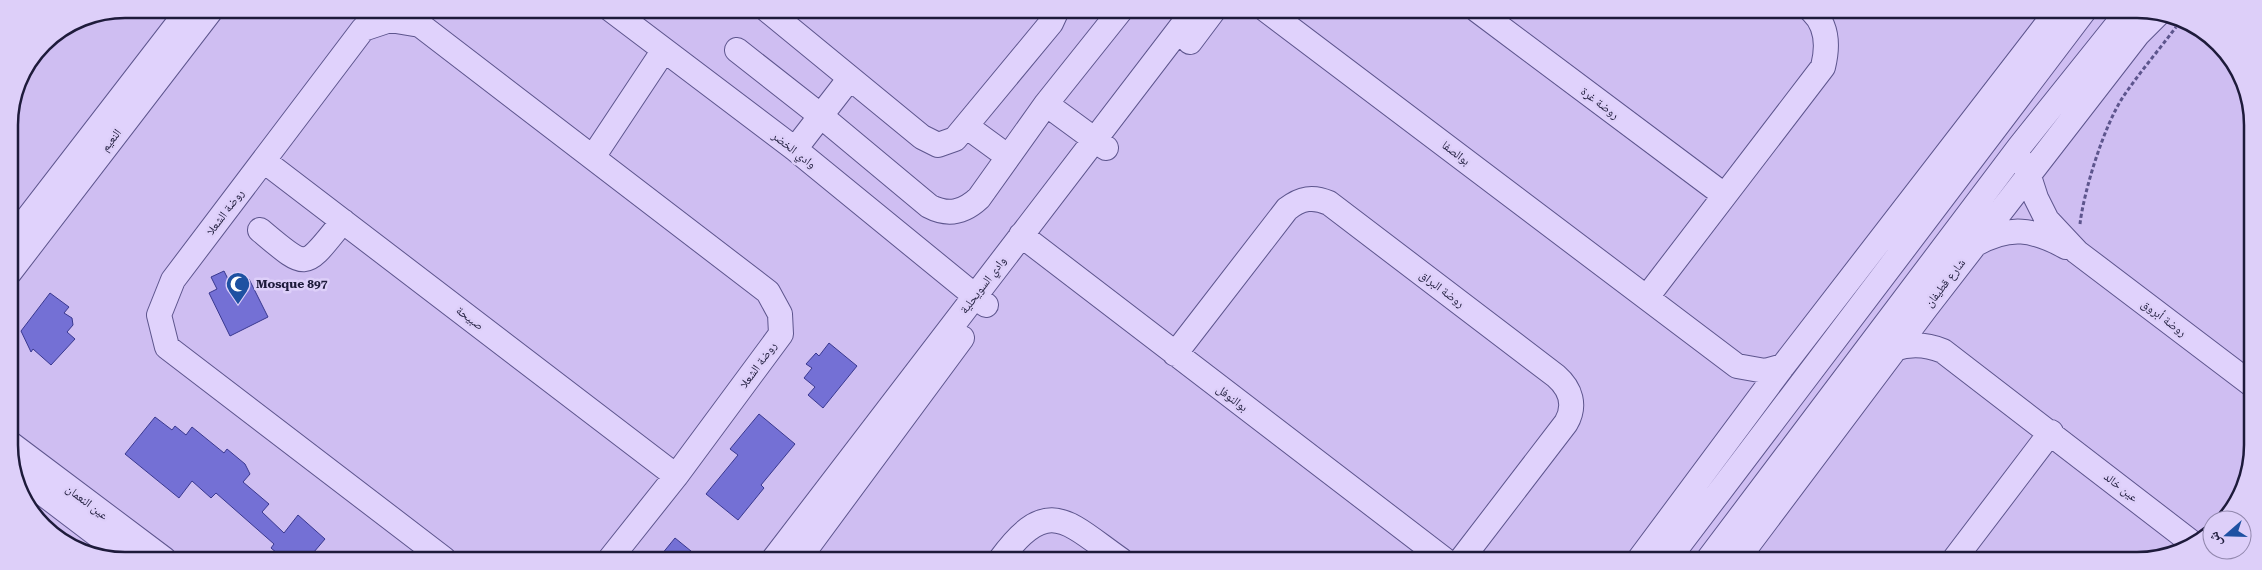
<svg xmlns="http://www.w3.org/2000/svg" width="2262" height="570" font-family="'Roboto Serif','Noto Naskh Arabic',serif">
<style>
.building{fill:#7470d5;stroke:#39388f}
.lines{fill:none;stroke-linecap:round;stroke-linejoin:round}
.minor-casing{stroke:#5d558d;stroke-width:26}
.path{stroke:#5d558d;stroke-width:3;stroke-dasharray:4 2.5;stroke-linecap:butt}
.minor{stroke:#e0d2fc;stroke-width:24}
.labels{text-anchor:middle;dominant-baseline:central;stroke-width:5;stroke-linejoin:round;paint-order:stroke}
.street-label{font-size:12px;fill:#1e1b3b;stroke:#ddcff9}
.poi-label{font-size:12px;font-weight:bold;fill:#1e1b3b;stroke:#ddcff9;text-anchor:start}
.rim{fill:none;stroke:#1e1b3b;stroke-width:2.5}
</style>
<rect width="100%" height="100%" fill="#cfbef2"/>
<!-- building -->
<path class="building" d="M224,271L232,287L249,279L268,317L230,336L209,293L217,289L211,277Z
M50,293L69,307L64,313L72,318L73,325L67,332L75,339L51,365L33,349L31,352L21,331Z
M829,343L857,366L823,408L808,395L815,387L804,378L812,368L806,364L816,353L819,356Z
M759,414L795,444L761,485L764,488L738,520L706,494L738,455L730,449Z
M155,417L172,430L175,426L186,435L192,427L224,453L227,449L245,464L250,474L243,482L269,504L262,512L284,533L298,515L325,539L308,559H284L271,548L274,544L216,493L211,498L192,481L179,498L125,454Z
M675,538L702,560H657Z"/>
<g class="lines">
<!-- minor casing -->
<g class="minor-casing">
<path id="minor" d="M610,9L795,149L986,305
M766,9L922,137L938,145L955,139L1051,23L1057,10
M1266,10L1737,366L1765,371L1783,366
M1477,10L1724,195
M1190,42L1214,10
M737,50L821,116L929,206C948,216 963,213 979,198L1046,104L1121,10
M1046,104L1106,148
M966,126L1007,156
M795,149L850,78
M593,157L664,50
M264,161L676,476
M2025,164L2036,198L2047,220L2077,252L2251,384
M260,230C309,271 303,270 343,221
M1021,235L1445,560
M10,241L189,9
M1976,244C2010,225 2033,229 2066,247
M10,272L212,9
M1647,297L1823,67C1828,47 1828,26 1812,11
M1894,349C1911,343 1926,344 1943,351L2191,542
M1175,354L1287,209C1301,198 1313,196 1329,203L1556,376C1571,389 1576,406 1566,423L1461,560
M11,444L164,559
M12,470L129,559
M444,559L167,347L159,315L173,280L363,29L390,20L420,25L768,292L780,314L781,334L676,476L610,559
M773,560L1194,10
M798,560L962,338
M1000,560C1048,494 1067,522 1121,560
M1638,561L1783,366L2057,11
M1667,561L2084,11
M1707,561L2020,146L2128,11
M1736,561L1926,308L2138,34L2161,11
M1953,561L2051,432"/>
</g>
<!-- path -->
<path class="path" d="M2080,224C2084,190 2104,126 2123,97C2139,73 2159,50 2176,27"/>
<!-- minor -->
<use href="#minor" class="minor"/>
</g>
<!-- icons -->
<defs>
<g id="mosque-pin" transform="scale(1.25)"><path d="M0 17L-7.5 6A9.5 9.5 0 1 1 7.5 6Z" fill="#1e51a2" stroke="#ddcff9"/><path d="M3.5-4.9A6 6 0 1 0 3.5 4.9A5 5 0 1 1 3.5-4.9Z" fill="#fff"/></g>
</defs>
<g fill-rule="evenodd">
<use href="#mosque-pin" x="238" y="284"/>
</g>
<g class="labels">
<!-- street labels -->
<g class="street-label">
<text transform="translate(1600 103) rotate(37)">روضة غرة</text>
<text transform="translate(111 140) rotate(-52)">النعيم</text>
<text transform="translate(794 150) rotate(38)">وادي الخضر</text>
<text transform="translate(1456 153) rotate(37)">بوالصفا</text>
<text transform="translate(225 212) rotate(-53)">روضة الشعلا</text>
<text transform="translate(1945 283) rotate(-52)">شارع قطيفان</text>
<text transform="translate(983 285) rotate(-53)">وادي السويحلية</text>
<text transform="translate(1442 289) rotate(37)">روضة البراق</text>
<text transform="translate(470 318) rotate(37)">صبيحة</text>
<text transform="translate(2164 318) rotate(37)">روضة أبروق</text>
<text transform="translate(758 365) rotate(-54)">روضة الشعلا</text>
<text transform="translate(1232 398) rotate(37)">بوالنوفل</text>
<text transform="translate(2121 487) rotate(38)">عين خالد</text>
<text transform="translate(87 502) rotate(37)">عين النعمان</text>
</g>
<!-- poi labels -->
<g class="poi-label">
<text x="256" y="284">Mosque 897</text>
</g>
</g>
<!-- crop -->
<path d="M0 0H2262V570H0ZM125 18H2137A107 107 0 0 1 2244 125V445A107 107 0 0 1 2137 552H125A107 107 0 0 1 18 445V125A107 107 0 0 1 125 18Z" fill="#ddcff9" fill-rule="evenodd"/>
<path class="rim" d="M125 18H2137A107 107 0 0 1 2244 125V445A107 107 0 0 1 2137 552H125A107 107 0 0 1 18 445V125A107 107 0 0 1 125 18Z"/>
<!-- north arrow -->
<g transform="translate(2227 535) rotate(250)"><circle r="24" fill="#ddcff9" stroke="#9187ad"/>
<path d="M0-4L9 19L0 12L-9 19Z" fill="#1e51a2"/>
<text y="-8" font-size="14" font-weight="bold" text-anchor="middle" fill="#1e1b3b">ش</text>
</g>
</svg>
